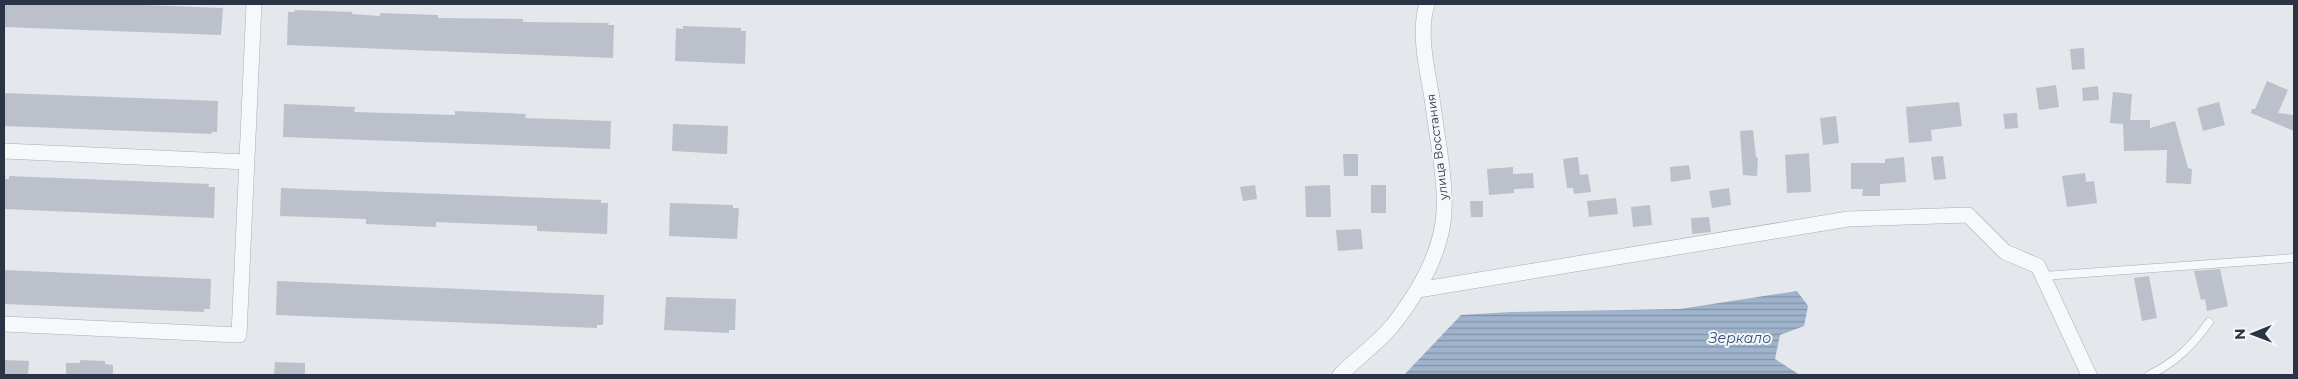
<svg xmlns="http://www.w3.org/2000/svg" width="2298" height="379" font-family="Montserrat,sans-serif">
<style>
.water{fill:url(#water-rules)}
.building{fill:#bbc0ca}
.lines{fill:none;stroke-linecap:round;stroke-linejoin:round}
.lane-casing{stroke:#a9aeb7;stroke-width:9}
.street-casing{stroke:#a9aeb7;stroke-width:16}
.lane{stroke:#f7f8fa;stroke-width:8}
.street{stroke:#f7f8fa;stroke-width:15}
.labels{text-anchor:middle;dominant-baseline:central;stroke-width:4;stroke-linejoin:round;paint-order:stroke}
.street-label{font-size:12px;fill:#2b3445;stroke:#f4f6f9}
.water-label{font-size:14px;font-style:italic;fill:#34527a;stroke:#f4f6f9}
</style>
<defs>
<pattern id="water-rules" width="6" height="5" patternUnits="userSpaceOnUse" patternTransform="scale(1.25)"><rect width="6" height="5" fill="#9fb4cc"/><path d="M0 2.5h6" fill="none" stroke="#8293a7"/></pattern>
</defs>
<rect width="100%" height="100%" fill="#e4e7ec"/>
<!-- water -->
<path class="water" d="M1797,291L1808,306L1804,326L1780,335L1775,359L1800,375H1404L1461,315L1511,312L1680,309Z"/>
<!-- building -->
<path class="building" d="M4,4H117L223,8L221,35L4,27Z
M294,10L352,12V14L380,16V13L438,15V18L523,19V22L609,23L608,25H614L613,58L287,45L288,12H295Z
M683,26L741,28V31H746L745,64L675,61L676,28L683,29Z
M2084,48L2085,69L2072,70L2070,49Z
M2267,81L2288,90L2278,113L2294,115V131L2251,113L2252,109H2255Z
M2056,85L2059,107L2039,110L2036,88Z
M2098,86L2099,100L2083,101L2082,88Z
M2113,92L2132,94L2130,120H2150V128L2175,121L2188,168L2192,169L2191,184L2166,183L2167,150L2124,151L2123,124L2110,123Z
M4,93L218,101L217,132H211L212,134L4,126Z
M1959,102L1962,126L1931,130L1932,141L1909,143L1906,107Z
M2219,102L2225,125L2203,131L2197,108Z
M284,104L355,107L354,112L455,115V111L506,113L526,114L525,118L611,121L610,149L283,137Z
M2017,113L2018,128L2005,129L2003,114Z
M1836,116L1839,143L1823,145L1820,118Z
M673,124L728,126L727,154L672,151Z
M1753,130L1756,157L1758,158L1757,176L1743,175L1740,131Z
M1809,153L1811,192L1787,193L1785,155Z
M1343,154H1358V176H1344Z
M1943,156L1946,179L1934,180L1931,157Z
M1578,157L1580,175L1588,174L1591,192L1574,194L1573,188H1567L1563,159Z
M1904,157L1906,182L1880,184V196H1862L1863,189H1851V163H1885V159Z
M1689,165L1691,179L1671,182L1670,167Z
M1513,167V174L1533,173L1534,188L1514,189V193L1489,195L1487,169Z
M2085,173L2086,182L2094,181L2097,203L2067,207L2062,176Z
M9,176L209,184L208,187H215L214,218L4,209V179H9Z
M1255,185L1257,199L1243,201L1240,187Z
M1330,185L1331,217H1306L1305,186Z
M1371,185H1386V213H1371Z
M281,188L601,200V203H608L607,234L537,231V226L436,222V227L366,224V219L280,216Z
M1729,188L1731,205L1712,208L1709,191Z
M1616,198L1618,214L1589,217L1587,201Z
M1470,201H1483V217H1471Z
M670,203L733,205V208H739L737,239L669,236Z
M1650,205L1652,225L1633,227L1631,207Z
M1709,217L1711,232L1692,234L1691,218Z
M1361,229L1363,249L1338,251L1336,230Z
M2220,269L2228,306L2207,311L2205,299L2201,300L2194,271Z
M4,270L211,279L210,309H204V312L4,304Z
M2149,276L2157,318L2142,321L2134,278Z
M277,281L604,295L603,325H597V328L276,315Z
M666,297L736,299L735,330H729V333L664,330Z
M4,360L29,361L28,375H4Z
M80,360L105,361V364L113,365V375H66V363H80Z
M275,362L305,363V375H274Z"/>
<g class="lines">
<!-- lane casing -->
<g class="lane-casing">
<path id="lane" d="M2043,276L2294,258
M2149,375C2176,362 2192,346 2209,322"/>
</g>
<!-- street casing -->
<g class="street-casing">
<path id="street" d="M4,151L247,162
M1418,290L1848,219L1968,215L2005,252L2038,266L2089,375
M4,324L239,335L254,4
M1340,375C1357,358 1378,343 1393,325C1417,294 1442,252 1444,212C1446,179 1436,132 1432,98C1427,68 1418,33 1427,4"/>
</g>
<!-- lane -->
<use href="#lane" class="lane"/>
<!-- street -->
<use href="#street" class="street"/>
</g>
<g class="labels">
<!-- street labels -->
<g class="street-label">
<text transform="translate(1437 147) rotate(-97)">улица Восстания</text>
</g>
<!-- water labels -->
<g class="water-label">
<text x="1740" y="338">Зеркало</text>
</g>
</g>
<!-- border -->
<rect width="2298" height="379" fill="none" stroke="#2b3445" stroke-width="10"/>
<!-- north arrow -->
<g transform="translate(2253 334) rotate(269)" stroke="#f4f6f9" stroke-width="4" paint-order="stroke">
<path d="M0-4L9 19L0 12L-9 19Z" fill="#2b3445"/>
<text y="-8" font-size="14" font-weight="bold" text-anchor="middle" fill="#2b3445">N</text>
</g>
</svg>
